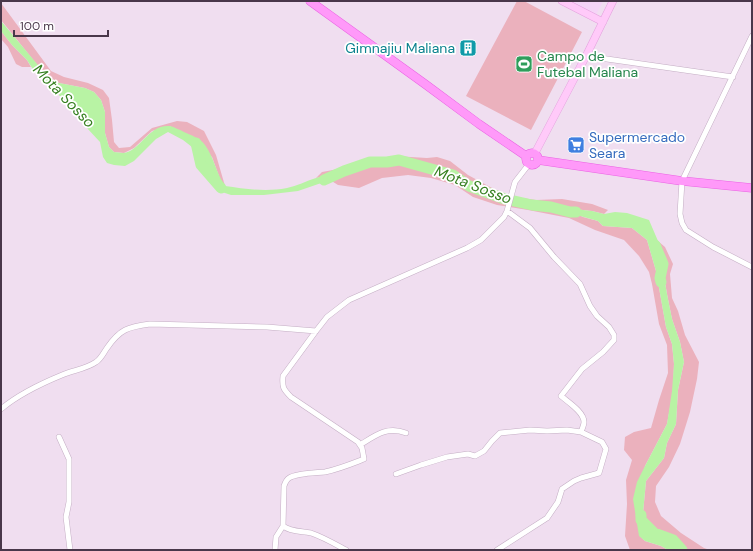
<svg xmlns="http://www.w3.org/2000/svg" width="753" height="551" font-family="'DM Sans',sans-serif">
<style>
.residential{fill:#f0def0}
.commercial{fill:#f5d4f7}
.green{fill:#ebb1bd}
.water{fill:#b8f3a4}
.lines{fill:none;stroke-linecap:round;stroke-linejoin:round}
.river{stroke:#b8f3a4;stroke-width:11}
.street-casing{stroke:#c4aec4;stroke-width:6}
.secondary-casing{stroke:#e3a0dd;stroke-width:8}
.primary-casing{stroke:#e964e2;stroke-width:9}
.street{stroke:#fff;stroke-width:5}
.secondary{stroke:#ffcaf9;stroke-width:7}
.primary{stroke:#ff99f9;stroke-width:8}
.labels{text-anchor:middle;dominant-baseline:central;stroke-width:3.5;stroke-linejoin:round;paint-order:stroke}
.culture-label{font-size:14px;fill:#0d838f;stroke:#fff;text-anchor:end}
.leisure-label{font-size:14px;fill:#27864d;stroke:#fff;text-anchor:start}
.shop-label{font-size:14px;fill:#366cbe;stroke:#fff;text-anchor:start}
.water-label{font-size:15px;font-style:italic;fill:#378022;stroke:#fff}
</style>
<rect width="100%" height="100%" fill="#f5eaf5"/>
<!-- residential -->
<path class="residential" d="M1,1H752V550H1Z"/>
<!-- commercial -->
<path class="commercial" d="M568,1H603L596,15Z"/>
<!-- green -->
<path class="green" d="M517,1H524L582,32L531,130L466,96Z
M1,3L51,71L64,77L88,83L103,90L109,98L112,120L114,142L119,148L130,147L152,128L177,121L187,122L204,131L216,155L225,186L220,179L212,157L170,126L152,131L134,148L124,153L114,152L109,147L105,133V112L101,100L94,92L85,88L59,83L47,77L1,20Z
M1,31L12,45L27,60L31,67H22L16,64L8,47L1,39Z
M395,156L427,158L437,157L450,161L468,175L505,195L522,198L536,200L562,199L592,204L608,210L604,214L592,211L565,208L583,217L598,221L603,226L632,228L647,240L656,271L666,327L672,344L674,364L673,391L667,424L645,466L637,520L640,536L645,541L661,546L668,550H630L625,536L627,504L626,480L632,460L624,450L625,437L634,432L651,428L659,400L668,373L667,345L659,324L652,284L649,272L639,256L624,240L595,230L569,218L528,210L497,205L473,197L455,185L431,178L408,175L382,178L359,188L338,185L330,180L345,174L331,175L316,178L322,172L333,170L356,164L367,160Z
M658,241L665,247L673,264L670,274L672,298L678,311L685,335L699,362L697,379L690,412L680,444L669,467L656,486L655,502L661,516L681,533L704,548L710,550H686L680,543L662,539L650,533L643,513L646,481L664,458L667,443L676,424L678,390L684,362L680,342L672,319L667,294Z"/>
<!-- water -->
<path class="water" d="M1,21L48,77L59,83L85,88L94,92L101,100L105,112V133L109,147L114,152C117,152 120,153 123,153C141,151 148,124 170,126C174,127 180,130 184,132C191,135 201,139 205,145C214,157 216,173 225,186C246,189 266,192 287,188C297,186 306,181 316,178C326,175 337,174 347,173L330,180L298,191L264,195H231L222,192L214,185L210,173L192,147L183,140L168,132L156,139L134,161L125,166L114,165L107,163L103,157L100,142L86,127L66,102L34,71L27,60L12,45L1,31Z
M565,208L592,211L604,214L615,212L627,213L649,220L658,241L667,294L672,319L680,342L684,362L678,390L676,424L667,443L664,458L646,481L643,513L650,533L662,539L680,543L686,550H668L661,546L645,541L639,536L633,499L637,482L645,466L667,424L672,391L674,364L672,344L666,327L656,271L647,240L632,228L603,226L598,221L559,210Z"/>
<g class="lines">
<!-- river -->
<path class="river" d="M196,143L201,165L221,188
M324,180L344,171L370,162H387L399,160L453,175L469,186L505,199L532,205L551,207L570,212H576
M655,245L663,264L660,278L661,282
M641,515V520L654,533L673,540L682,550"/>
<!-- street casing -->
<g class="street-casing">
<path id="street" d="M752,36L682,181L680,214L682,223L686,230L713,247L752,267
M586,56L733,77
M1,409C19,394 40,384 62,375C73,370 86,369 96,362C101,359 104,352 107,348C120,329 128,327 150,324L267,327L316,331
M59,437L69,459V502L66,517L70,550
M360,445C376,435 387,426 406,433
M396,474L421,465L447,457L468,454L475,456L484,451L492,441L500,433L530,430L547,431L567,430L581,432
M283,526C291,532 301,531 311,533C323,537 335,544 346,550
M275,550L276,537L283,526L284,486C285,483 286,480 289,478C297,473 315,473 325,472C339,469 351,464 364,459L362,448L358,442L291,397C283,389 282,387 283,376L316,331L327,317L349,300L467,248L481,240L504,217L507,211L515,182L529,164
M497,550L547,518L558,502L562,489L574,481L581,478L599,473L606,449L602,442L581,432C582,429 584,425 584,422C584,412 568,402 561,396L582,369L603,352L614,340V335L609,327L597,316L590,306L580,284L554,257L530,228L507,211"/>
</g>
<!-- secondary casing -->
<g class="secondary-casing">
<path id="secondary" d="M562,1L603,22
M535,153L586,56L613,1"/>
</g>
<!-- primary casing -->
<g class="primary-casing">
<path id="primary" d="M310,1L425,84L479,124L526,156
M526 159a6 6 0 1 1 12 0a6 6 0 1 1-12 0Z
M538,160L682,181L752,188"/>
</g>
<!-- street -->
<use href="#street" class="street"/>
<!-- secondary -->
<use href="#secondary" class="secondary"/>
<!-- primary -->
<use href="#primary" class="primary"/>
</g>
<!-- icons -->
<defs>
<g id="building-square" transform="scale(0.9)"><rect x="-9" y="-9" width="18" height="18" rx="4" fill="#0f9aa8" stroke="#fff"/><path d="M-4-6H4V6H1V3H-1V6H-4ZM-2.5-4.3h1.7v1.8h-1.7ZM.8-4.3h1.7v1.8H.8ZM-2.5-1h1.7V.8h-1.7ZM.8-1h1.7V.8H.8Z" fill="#fff"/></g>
<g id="stadium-square" transform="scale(0.9)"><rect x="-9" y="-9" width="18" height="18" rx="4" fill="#2e9e5b" stroke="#fff"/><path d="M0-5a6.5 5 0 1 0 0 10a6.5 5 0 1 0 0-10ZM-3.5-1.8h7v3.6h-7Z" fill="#fff"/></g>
<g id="supermarket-square" transform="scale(0.9)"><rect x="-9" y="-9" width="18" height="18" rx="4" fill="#3f7fe0" stroke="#fff"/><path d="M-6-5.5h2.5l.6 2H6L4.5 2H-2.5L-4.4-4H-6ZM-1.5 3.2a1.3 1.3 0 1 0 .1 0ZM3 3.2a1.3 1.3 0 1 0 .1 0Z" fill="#fff"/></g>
</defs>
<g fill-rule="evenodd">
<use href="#building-square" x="468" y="48"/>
<use href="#stadium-square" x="524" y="64"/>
<use href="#supermarket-square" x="576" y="145"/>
</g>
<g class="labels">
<!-- culture labels -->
<g class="culture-label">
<text x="455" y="48">Gimnajiu Maliana</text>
</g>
<!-- leisure labels -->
<g class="leisure-label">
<text x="537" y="56">Campo de<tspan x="537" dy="16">Futebal Maliana</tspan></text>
</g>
<!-- shop labels -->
<g class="shop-label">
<text x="589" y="137">Supermercado<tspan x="589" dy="16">Seara</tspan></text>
</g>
<!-- water labels -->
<g class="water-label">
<text transform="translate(64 96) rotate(46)">Mota Sosso</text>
<text transform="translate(473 185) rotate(21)">Mota Sosso</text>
</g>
</g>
<!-- border -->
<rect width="753" height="551" fill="none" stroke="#49374a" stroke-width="4"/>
<!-- scale -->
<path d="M14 30v6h94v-6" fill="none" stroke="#49374a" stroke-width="2"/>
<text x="20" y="30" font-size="12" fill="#49374a" stroke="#ffffff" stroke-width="3" paint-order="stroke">100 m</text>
</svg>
